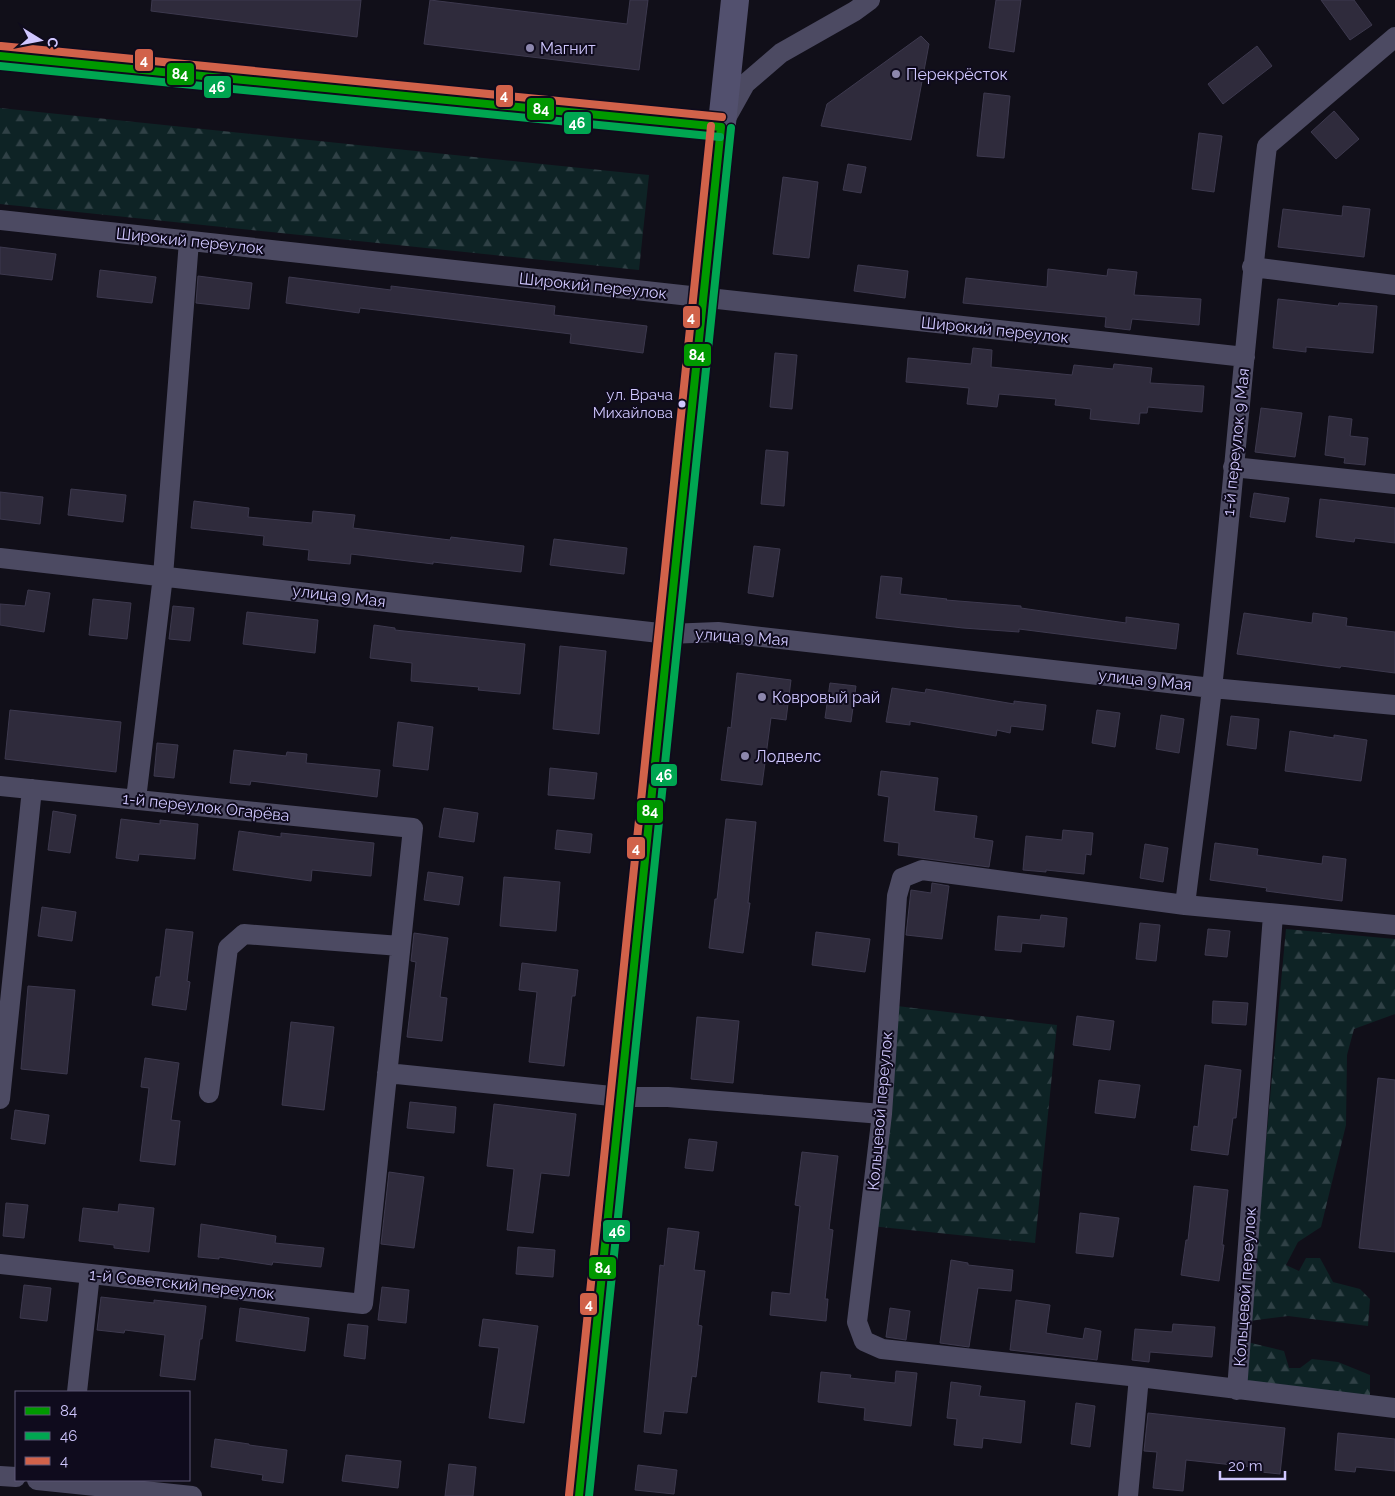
<svg xmlns="http://www.w3.org/2000/svg" width="1395" height="1496" font-family="Raleway,sans-serif">
<style>
.forest{fill:url(#forest-firs)}
.building{fill:#2f2b3c;stroke:#3d394e}
.lines{fill:none;stroke-linecap:round;stroke-linejoin:round}
.minor{stroke:#4c4a62;stroke-width:20}
.secondary{stroke:#52506e;stroke-width:28}
.bus-1-casing{stroke:#0f0b1d;stroke-width:11}
.bus-2-casing{stroke:#0f0b1d;stroke-width:11}
.bus-3-casing{stroke:#0f0b1d;stroke-width:11}
.bus-1{stroke:#090;stroke-width:8}
.bus-2{stroke:#00a651;stroke-width:8}
.bus-3{stroke:#d1624a;stroke-width:8}
.poi-dot{fill:#8d87ae;stroke:#0f0b1d;stroke-width:2}
.bus-dot{fill:#d0c7ff;stroke:#0f0b1d;stroke-width:2}
.labels{text-anchor:middle;dominant-baseline:central;stroke-width:4;stroke-linejoin:round;paint-order:stroke}
.bus-label{font-size:15px;fill:#d0c7ff;stroke:#0f0b1d;text-anchor:end}
.poi-label{font-size:16px;fill:#d0c7ff;stroke:#0f0b1d;text-anchor:start}
.street-label{font-size:16px;fill:#d0c7ff;stroke:#0f0b1d}
.line-badge{stroke:#0f0b1d;stroke-width:2}
.badge-label{font-size:14px;text-anchor:middle;font-weight:bold;fill:#fff}
</style>
<defs>
<pattern id="forest-firs" width="22" height="20" patternUnits="userSpaceOnUse" patternTransform="scale(1.25)"><rect width="22" height="20" fill="#0e2325"/><path d="M5 1l3.5 6h-7zM16 11l3.5 6h-7z" fill="#304146"/></pattern>
</defs>
<rect width="100%" height="100%" fill="#110f19"/>
<!-- forest -->
<path class="forest" d="M0,108L649,175L639,270L0,204Z
M1286,929L1395,939V1014L1354,1029L1347,1055L1346,1125L1321,1227L1298,1242L1286,1265L1299,1271L1306,1258H1320L1333,1282L1360,1289L1370,1299L1368,1326L1288,1316L1249,1321Z
M897,1006L1057,1025L1035,1243L871,1226Z
M1247,1342L1284,1351L1289,1368H1300L1312,1359L1338,1362L1370,1375V1400L1243,1389Z"/>
<!-- building -->
<path class="building" d="M152,0H361L357,37L151,11Z
M430,0L627,24L630,0H648L639,70L424,44Z
M996,0H1021L1014,52L989,48Z
M1321,0H1354L1372,25L1350,40Z
M921,36L929,44L911,140L821,126L827,104Z
M1257,46L1272,66L1223,104L1208,84Z
M984,93L1010,96L1004,158L977,156Z
M1334,111L1359,139L1336,159L1311,132Z
M1199,133L1222,136L1214,192L1192,189Z
M848,164L866,167L861,193L843,190Z
M783,177L818,182L809,258L773,254Z
M1343,206L1370,209L1364,257L1278,247L1283,209L1342,216Z
M0,247L56,254L52,280L0,274Z
M858,265L908,271L905,298L854,291Z
M1048,269L1107,276L1108,269L1137,272L1134,295L1201,299L1199,325L1132,319L1130,330L1105,327L1106,317L963,303L966,278L1047,287Z
M100,270L156,277L152,303L97,297Z
M198,276L252,283L249,309L196,303Z
M289,277L391,290V286L555,306L554,315L647,326L643,353L570,343L571,334L360,308L359,313L286,303Z
M1278,299L1338,306L1339,303L1377,306L1373,353L1306,347V352L1273,348Z
M973,348L992,350L991,367L1072,375L1074,365L1113,369L1114,364L1152,368L1150,383L1204,386L1202,412L1148,407L1147,413H1140L1139,424L1090,419L1091,409L1055,405L1056,399L999,394L997,407L967,404L969,388L906,382L908,358L971,364Z
M775,353L797,355L792,409L770,407Z
M1261,408L1302,413L1295,457L1255,452Z
M1329,416L1352,419L1350,436L1368,438L1365,465L1344,463L1345,458L1325,455Z
M766,450L788,452L784,506L761,504Z
M71,489L126,495L123,522L68,515Z
M0,492L43,497L40,524L0,519Z
M1254,493L1289,498L1285,522L1250,517Z
M1320,499L1395,508V543L1355,538L1354,542L1316,537Z
M194,501L249,508L248,517L312,523L313,511L355,515L353,528L450,540L451,537L524,546L521,572L433,562V564L351,554L350,564L308,560L309,550L263,545L264,536L191,528Z
M554,539L627,548L624,574L550,565Z
M754,546L780,549L773,597L748,593Z
M881,576L902,578L900,594L947,599L946,600L1021,606V608L1126,623V617L1179,624L1176,649L1019,629V632L963,628L876,618Z
M28,590L50,593L44,632L0,625V604L25,606Z
M93,599L131,603L127,639L89,635Z
M173,606L194,608L190,641L169,639Z
M247,612L318,620L315,653L243,644Z
M1244,613L1312,623L1313,613L1347,618L1346,626L1395,632V673L1341,666L1340,668L1237,654Z
M374,625L395,628V630L525,644L520,694L478,690L479,687L411,681L412,663L370,658Z
M560,646L606,651L599,734L553,729Z
M737,673L791,680L786,720L771,718L762,785L721,780L728,727L731,728Z
M830,683L856,686L851,722L825,718Z
M892,688L925,693L926,689L1014,704V701L1046,705L1043,730L1011,726L1010,733L997,730L996,736L910,721V725L886,722Z
M10,710L121,722L116,772L5,759Z
M1097,710L1120,713L1115,747L1092,743Z
M1161,715L1184,719L1179,753L1156,749Z
M1231,716L1259,719L1256,749L1227,745Z
M398,722L433,727L428,770L393,766Z
M1290,731L1334,738V735L1367,740L1361,781L1285,771Z
M157,743L178,745L174,778L154,776Z
M234,750L286,756L287,752L307,754L306,763L380,770L377,797L251,781L250,785L230,783Z
M550,768L597,773L594,799L548,795Z
M881,771L938,778L934,811L977,816L974,838L993,841L989,867L898,855L899,843L884,841L889,797L878,795Z
M444,808L478,813L474,842L439,837Z
M53,811L76,815L70,853L48,850Z
M121,819L160,824V820L198,824L195,859L139,854L138,861L116,858Z
M726,819L756,822L748,903H750L743,953L709,948L715,899H717Z
M557,830L592,834L590,853L555,849Z
M1063,830L1093,833L1091,855L1086,854L1084,874L1046,870V872L1023,870L1026,836L1062,840Z
M239,831L281,837V833L374,843L371,876L312,870L311,881L233,870Z
M1215,843L1258,849L1257,855L1322,864L1323,856L1346,859L1342,901L1266,891L1267,888L1210,880Z
M1145,844L1168,848L1163,882L1140,878Z
M428,872L463,877L459,905L424,900Z
M504,877L560,882L556,931L500,926Z
M932,883L949,886L942,939L906,935L911,890L931,893Z
M42,907L76,912L72,941L38,936Z
M1041,915L1067,918L1064,947L1022,943L1021,952L995,950L998,916L1040,920Z
M1140,923L1160,925L1156,961L1136,959Z
M166,929L193,932L187,981L190,982L186,1010L152,1005L156,977H160Z
M1208,929L1230,931L1227,957L1205,955Z
M816,932L870,939L865,972L812,965Z
M414,933L448,938L440,997L447,998L442,1041L407,1037L416,962L411,961Z
M522,963L578,970L575,996H572L564,1066L529,1062L537,992L519,990Z
M28,986L75,990L67,1074L21,1069Z
M1213,1001L1248,1003L1246,1025L1212,1023Z
M1077,1016L1114,1021L1110,1050L1073,1045Z
M697,1017L739,1021L733,1083L691,1079Z
M291,1022L334,1027L324,1110L282,1105Z
M145,1058L179,1063L171,1120L180,1121L175,1165L140,1161L149,1088L141,1087Z
M1205,1065L1241,1070L1236,1118H1233L1228,1155L1191,1150L1194,1126L1198,1127Z
M1378,1078L1395,1080V1252L1359,1248Z
M1099,1080L1140,1085L1135,1118L1095,1113Z
M410,1102L456,1107L454,1133L407,1128Z
M494,1104L576,1114L569,1176L541,1173L533,1233L507,1230L514,1169L487,1166Z
M15,1110L49,1115L45,1144L11,1139Z
M689,1139L717,1142L713,1171L685,1168Z
M802,1152L838,1156L829,1229L833,1230L825,1299H828L826,1321L770,1315L772,1292L790,1294L800,1206L795,1205Z
M389,1172L424,1177L414,1248L381,1244Z
M1194,1186L1228,1190L1222,1245H1224L1219,1281L1181,1275L1186,1240H1188Z
M6,1203L28,1205L24,1238L3,1236Z
M119,1204L154,1208L149,1252L114,1248V1245L79,1241L83,1208L118,1212Z
M1080,1213L1119,1218L1113,1257L1076,1253Z
M201,1224L276,1236L275,1243L324,1248L321,1267L273,1262L272,1265L219,1257V1259L198,1257Z
M668,1228L699,1232L694,1270L705,1271L698,1325L702,1326L696,1377L692,1376L687,1413L664,1411L661,1434L644,1432L660,1265L664,1266Z
M518,1247L555,1250L553,1277L516,1274Z
M951,1260L968,1263V1265L1013,1270L1011,1291L978,1288L969,1347L940,1343Z
M24,1285L51,1288L47,1321L20,1318Z
M382,1287L409,1290L406,1323L378,1320Z
M101,1297L154,1303V1300L206,1306L202,1339H200L195,1380L160,1376L165,1335L125,1330L124,1333L97,1330Z
M1016,1300L1050,1305L1046,1333L1083,1339L1085,1328L1101,1331L1097,1360L1010,1350Z
M240,1308L309,1318L305,1351L236,1341Z
M890,1308L910,1311L906,1340L886,1337Z
M483,1319L538,1326L524,1423L489,1418L499,1348L479,1346Z
M348,1324L368,1326L365,1359L344,1356Z
M1173,1324L1215,1327L1212,1357L1150,1352L1149,1362L1132,1360L1135,1329L1172,1332Z
M896,1371L917,1373L911,1426L864,1420L865,1408L818,1402L821,1372L851,1375L850,1378L895,1383Z
M951,1382L981,1386L979,1396L1025,1401L1021,1443L983,1438L982,1448L954,1445L957,1419L947,1418Z
M1076,1403L1095,1406L1090,1447L1071,1444Z
M1148,1413L1285,1428L1280,1474L1261,1472L1262,1468L1186,1460L1183,1491L1153,1488L1157,1452L1144,1451Z
M1338,1433L1395,1439V1471L1356,1467L1355,1472L1335,1470Z
M215,1439L249,1444V1445L287,1450L283,1483L262,1480L263,1475L211,1467Z
M346,1455L401,1461L398,1488L342,1481Z
M449,1464L476,1467L473,1496H445Z
M638,1465L677,1470L674,1494L635,1490Z"/>
<g class="lines">
<!-- minor -->
<path class="minor" d="M726,118L745,84L781,53L855,11L870,0
M0,220L1245,357
M1252,267L1395,285
M1233,467L1395,484
M0,558L668,634L718,632L1212,688L1395,705
M0,786L413,828L363,1304L0,1264
M136,799L163,576L189,241
M1185,905C1194,832 1204,760 1212,688C1232,507 1245,326 1267,146L1395,37
M1395,925L1185,905L922,870L902,878L897,896L882,1114L857,1322L864,1341L882,1349L1139,1377L1395,1408
M387,1073L621,1097H668L882,1114
M209,1093L228,948L244,934L400,946
M0,1099L32,789
M1237,1390L1273,915
M77,1392L90,1274
M0,1476L16,1477
M37,1480L192,1496
M1128,1496L1139,1377"/>
<!-- secondary -->
<path class="secondary" d="M0,56L721,127
M579,1496L668,634L735,0"/>
<!-- bus-1 casing -->
<g class="bus-1-casing">
<path id="bus-1" d="M0,56L721,127
M579,1496L721,127"/>
</g>
<!-- bus-2 casing -->
<g class="bus-2-casing">
<path id="bus-2" d="M0,66L720,137
M589,1496L731,128"/>
</g>
<!-- bus-3 casing -->
<g class="bus-3-casing">
<path id="bus-3" d="M1,46L722,117
M569,1495L711,126"/>
</g>
<!-- bus-1 -->
<use href="#bus-1" class="bus-1"/>
<!-- bus-2 -->
<use href="#bus-2" class="bus-2"/>
<!-- bus-3 -->
<use href="#bus-3" class="bus-3"/>
</g>
<!-- markers -->
<g class="poi-dot">
<circle cx="530" cy="48" r="5"/>
<circle cx="896" cy="74" r="5"/>
<circle cx="762" cy="697" r="5"/>
<circle cx="745" cy="756" r="5"/>
</g>
<circle class="bus-dot" cx="682" cy="404" r="4.5"/>
<g class="labels">
<!-- bus labels -->
<g class="bus-label">
<text x="673" y="395">ул. Врача<tspan x="673" dy="18">Михайлова</tspan></text>
</g>
<!-- poi labels -->
<g class="poi-label">
<text x="540" y="48">Магнит</text>
<text x="906" y="74">Перекрёсток</text>
<text x="772" y="697">Ковровый рай</text>
<text x="755" y="756">Лодвелс</text>
</g>
<!-- street labels -->
<g class="street-label">
<text transform="translate(190 241) rotate(6)">Широкий переулок</text>
<text transform="translate(593 286) rotate(6)">Широкий переулок</text>
<text transform="translate(995 330) rotate(6)">Широкий переулок</text>
<text transform="translate(1236 442) rotate(-84)">1-й переулок 9 Мая</text>
<text transform="translate(339 596) rotate(7)">улица 9 Мая</text>
<text transform="translate(742 637) rotate(4)">улица 9 Мая</text>
<text transform="translate(1145 680) rotate(6)">улица 9 Мая</text>
<text transform="translate(206 807) rotate(6)">1-й переулок Огарёва</text>
<text transform="translate(880 1111) rotate(-85)">Кольцевой переулок</text>
<text transform="translate(182 1284) rotate(6)">1-й Советский переулок</text>
<text transform="translate(1245 1287) rotate(-86)">Кольцевой переулок</text>
</g>
</g>
<g class="line-badge">
<rect x="134" y="48" width="20" height="24" rx="5" fill="#d1624a"/>
<rect x="166" y="62" width="29" height="24" rx="5" fill="#090"/>
<rect x="203" y="75" width="29" height="24" rx="5" fill="#00a651"/>
<rect x="495" y="84" width="19" height="24" rx="5" fill="#d1624a"/>
<rect x="526" y="97" width="29" height="24" rx="5" fill="#090"/>
<rect x="563" y="111" width="29" height="24" rx="5" fill="#00a651"/>
<rect x="682" y="305" width="19" height="24" rx="5" fill="#d1624a"/>
<rect x="683" y="343" width="29" height="24" rx="5" fill="#090"/>
<rect x="650" y="763" width="28" height="24" rx="5" fill="#00a651"/>
<rect x="636" y="799" width="28" height="25" rx="5" fill="#090"/>
<rect x="626" y="836" width="20" height="24" rx="5" fill="#d1624a"/>
<rect x="602" y="1219" width="29" height="24" rx="5" fill="#00a651"/>
<rect x="588" y="1256" width="29" height="24" rx="5" fill="#090"/>
<rect x="579" y="1292" width="19" height="24" rx="5" fill="#d1624a"/>
</g>
<g class="badge-label">
<text x="144" y="65">4</text>
<text x="180" y="79">84</text>
<text x="217" y="92">46</text>
<text x="504" y="100">4</text>
<text x="541" y="114">84</text>
<text x="577" y="128">46</text>
<text x="691" y="322">4</text>
<text x="697" y="360">84</text>
<text x="664" y="780">46</text>
<text x="650" y="816">84</text>
<text x="636" y="853">4</text>
<text x="617" y="1236">46</text>
<text x="603" y="1273">84</text>
<text x="589" y="1309">4</text>
</g>
<!-- legend -->
<rect x="15" y="1391" width="175" height="90" fill="#0f0b1d" stroke="#5c5677"/>
<rect x="25" y="1407" width="25" height="8" fill="#009900" stroke="#5c5677"/>
<text x="60" y="1416" font-size="15" fill="#d0c7ff">84</text>
<rect x="25" y="1432" width="25" height="8" fill="#00a651" stroke="#5c5677"/>
<text x="60" y="1441" font-size="15" fill="#d0c7ff">46</text>
<rect x="25" y="1457" width="25" height="8" fill="#d1624a" stroke="#5c5677"/>
<text x="60" y="1466" font-size="15" fill="#d0c7ff">4</text>
<!-- north arrow -->
<g transform="translate(40 40) rotate(100)" stroke="#0f0b1d" stroke-width="4" paint-order="stroke">
<path d="M0-4L9 19L0 12L-9 19Z" fill="#d0c7ff"/>
<text y="-8" font-size="14" font-weight="bold" text-anchor="middle" fill="#d0c7ff">С</text>
</g>
<!-- scale -->
<path d="M1220 1471v8h65v-8" fill="none" stroke="#d0c7ff" stroke-width="2.5"/>
<text x="1228" y="1471" font-size="15" fill="#d0c7ff" stroke="#0f0b1d" stroke-width="4" paint-order="stroke">20 m</text>
</svg>
